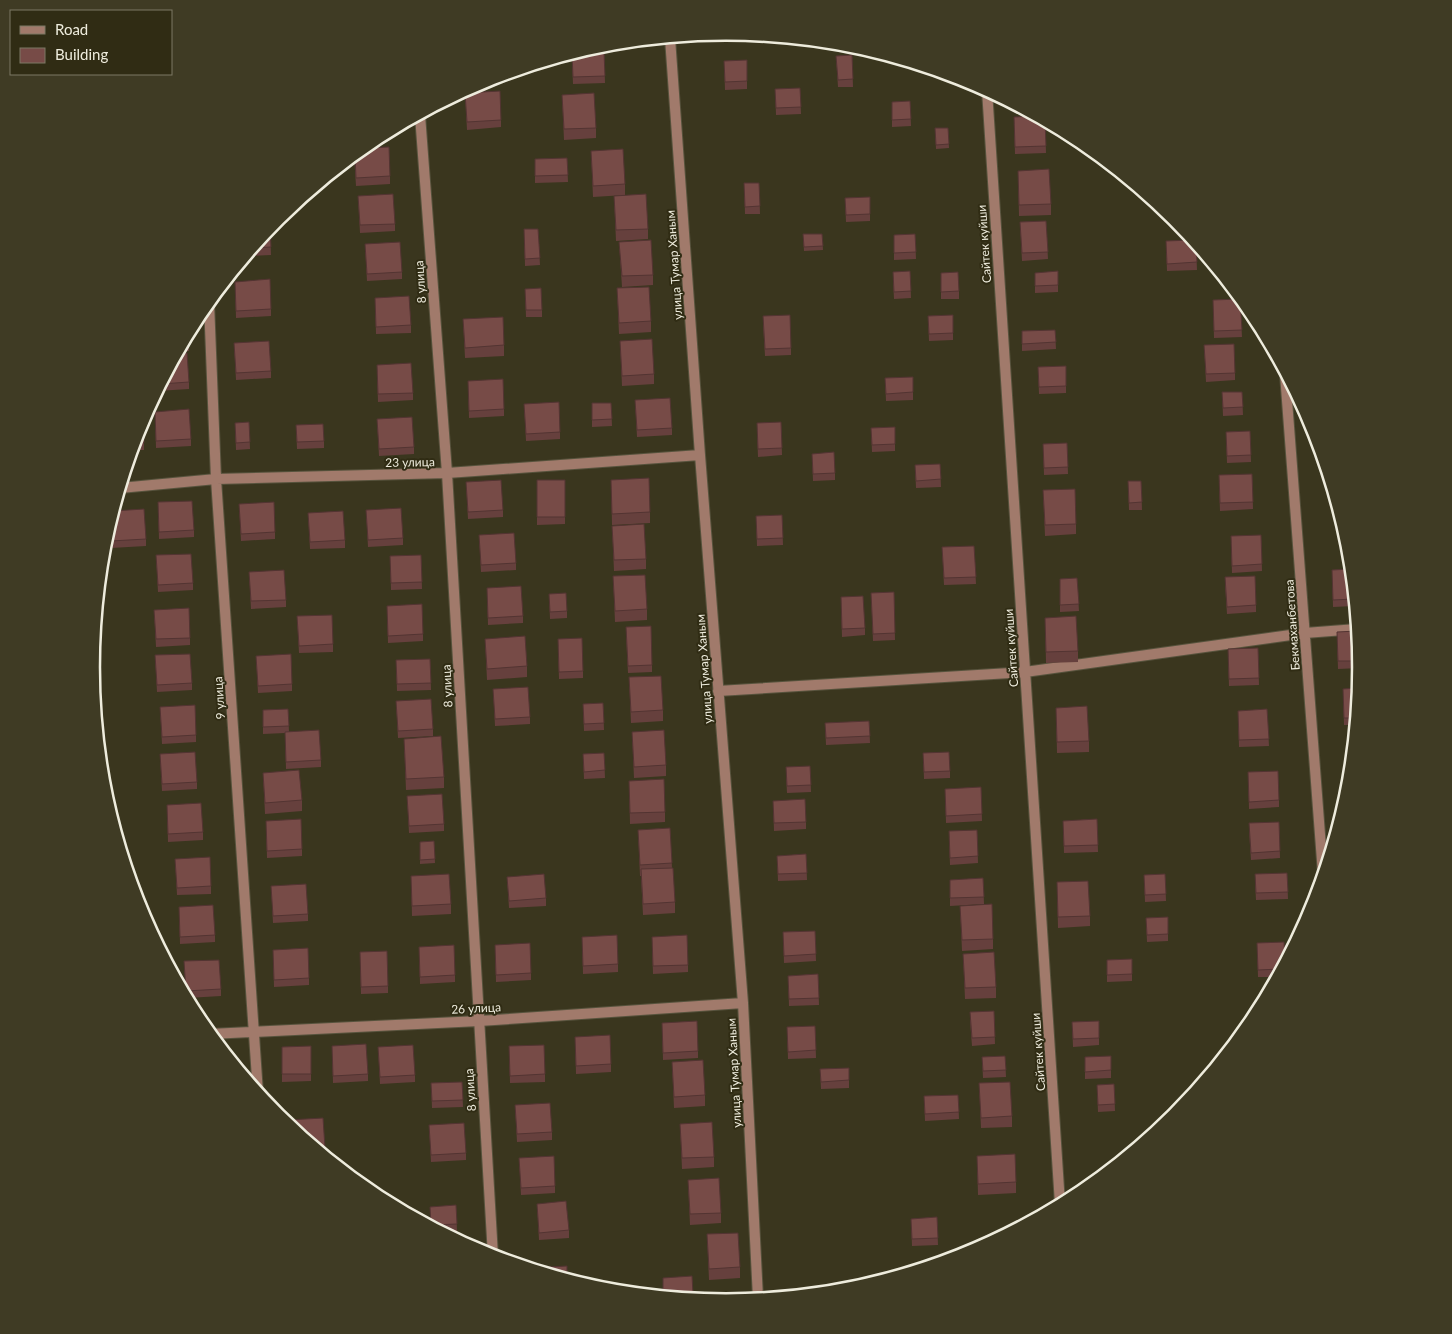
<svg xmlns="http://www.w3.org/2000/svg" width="1452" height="1334" font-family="Lato,sans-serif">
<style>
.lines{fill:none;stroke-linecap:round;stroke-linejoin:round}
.minor-casing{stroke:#57533d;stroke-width:12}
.minor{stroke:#a17a6b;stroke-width:10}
.wall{fill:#66403d}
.building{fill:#774b47;stroke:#533432}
.labels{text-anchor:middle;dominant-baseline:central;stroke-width:4;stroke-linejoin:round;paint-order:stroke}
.street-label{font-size:12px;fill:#eeecdd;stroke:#302c14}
.rim{fill:none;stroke:#eeecdd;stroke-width:2.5}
</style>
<rect width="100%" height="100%" fill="#3a361e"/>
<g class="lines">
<!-- minor casing -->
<g class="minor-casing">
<path id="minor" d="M670,38L700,455L743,1003L758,1298
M987,90L1060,1204
M420,115L447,473L493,1256
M209,302L216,479L258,1093
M1285,374L1323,874
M120,488L216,479L447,473L700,455
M718,691L1025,672L1305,633L1357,629
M210,1034L479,1021L743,1003"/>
</g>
<!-- minor -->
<use href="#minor" class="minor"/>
</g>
<!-- wall -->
<path class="wall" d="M604,52L605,83L573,84L572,61Z
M852,55L853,87H838L836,56Z
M747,60V89L725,90L724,61Z
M800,88L801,114L776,115L775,89Z
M465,93L501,120V127L467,130Z
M562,95L596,128V138L564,140Z
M910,101L911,126L892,127V102Z
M1045,121L1046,153L1015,154L1014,124Z
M935,128H948L949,148L936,149Z
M382,135V142L370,143L374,139Z
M591,151L625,184V195L593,197Z
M354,155L390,176V184L356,186Z
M567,158L568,182L535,183V159Z
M1018,171L1051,204V215L1019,216Z
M744,183H759L760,214H745Z
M358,196L395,224V231L360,233Z
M614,196L648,229V239L616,241Z
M870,197V221L846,222L845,198Z
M1165,211L1171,216H1165Z
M1046,221L1048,259L1022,261L1020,222Z
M270,227L271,255L247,256Z
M524,229H538L540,265L525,266Z
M803,234H822L823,250L804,251Z
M915,234L916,259L894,260V235Z
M1166,241L1196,244L1197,270L1167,271Z
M619,242L653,275V285L622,287Z
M365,244L402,272V279L367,281Z
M910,271L911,298L894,299L893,279Z
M941,273L959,291V299H941Z
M1035,273L1058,285V292L1035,293Z
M235,282L271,309V316L236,318Z
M617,288L651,321V332L619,334Z
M525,289L542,310V317H526Z
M375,298L411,325V333L376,334Z
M1240,299L1242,337L1214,338L1213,300Z
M953,315V340L929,341L928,316Z
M463,319L504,345V356L465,358Z
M763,323L791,348V355L765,356Z
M1055,330L1056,349L1022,351V331Z
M189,333V351L179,352Z
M620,341L654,374V384L622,386Z
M234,343L271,371V378L236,380Z
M1204,345L1235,373V380L1206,382Z
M178,353L189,382V389L157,391Z
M1066,366V393L1039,394L1038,367Z
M377,372L413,393V400L378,402Z
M913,377V400L886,401L885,378Z
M468,381L504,409V416L469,418Z
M1222,392H1242L1243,415L1223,416Z
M635,400L672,428V435L637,437Z
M592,403H611L612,426L592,427Z
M524,404L560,432V439L526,441Z
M155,412L191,439V446L156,448Z
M377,419L414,447V454L379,456Z
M249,422L250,449L236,450L235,423Z
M781,422L782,455L758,457L757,430Z
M140,424L144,443V450H132Z
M296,425L324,441V448L297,449Z
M895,427V451L872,452L871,428Z
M1250,431L1251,462L1227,463L1226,432Z
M1067,443L1068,474L1044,475L1043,444Z
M812,454L835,473V480L813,481Z
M1322,457L1328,477H1323Z
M940,464L941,487L916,488L915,465Z
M1252,474L1253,509L1220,511L1219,482Z
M537,480H565V524L537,525Z
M611,480L650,512V523L612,525Z
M1128,481H1141L1142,510H1129Z
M466,482L503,510V517L468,519Z
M1043,490L1076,524V534L1045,536Z
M158,502L194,530V537L159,539Z
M239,504L275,532V539L241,541Z
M366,510L403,538V545L368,547Z
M308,513L345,540V548L310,549Z
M782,515L783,545L757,546L756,516Z
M1339,515H1340L1347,540H1339Z
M110,524L146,539V546L111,548Z
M612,526L646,559V569L614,571Z
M479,535L516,563V570L481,572Z
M1261,535L1262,571L1232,573L1231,543Z
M974,546L976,584L944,585L942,547Z
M156,555L193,583V590L158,592Z
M421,555L422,589L391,590L390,556Z
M1351,569L1354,606L1333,607L1332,570Z
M249,572L286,600V607L251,609Z
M613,576L647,609V620L615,622Z
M1077,578L1079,611L1060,612V579Z
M1225,584L1256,605V612L1227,614Z
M487,588L523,616V623L488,625Z
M894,592L895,640L873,641L871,593Z
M549,594L567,611V618L550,619Z
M841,604L865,628V635L842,637Z
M387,606L423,634V641L388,643Z
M154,610L190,638V645L156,647Z
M297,616L333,644V652L299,653Z
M1045,618L1078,651V662L1046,663Z
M1357,631L1360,668L1338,669L1337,639Z
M626,634L652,665V672L628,673Z
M485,639L527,666V677L487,680Z
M558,646L583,671V678L559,679Z
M1258,648L1259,685L1229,686L1228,657Z
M155,655L192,683V690L157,692Z
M256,656L292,684V691L258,693Z
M430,659L431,690L397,691L396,660Z
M629,677L663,710V721L631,723Z
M1358,688L1355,725H1344L1343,689Z
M493,689L530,717V724L495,726Z
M396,701L433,729V736L398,738Z
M603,703L604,730L584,731L583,704Z
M160,707L196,735V742L162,744Z
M1056,708L1089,741V752L1057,753Z
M288,709L289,732L321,760V767L286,769L285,733L263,734V710Z
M1267,709L1269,746L1239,747L1238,711Z
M869,721L870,743L826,745L825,723Z
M632,732L666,765V776L634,778Z
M404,739L444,777V788L406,790Z
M604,753L605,778L584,779L583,754Z
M923,753L950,771V778L924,779Z
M160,754L197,782V789L162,791Z
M810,766L811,792L787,793L786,774Z
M1344,771L1348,791L1345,801Z
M1248,772L1279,800V807L1249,809Z
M263,773L302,800V811L265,814Z
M629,781L665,812V822L630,824Z
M981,787L982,821L946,823L945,789Z
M407,796L444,824V831L409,833Z
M773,801L806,822V829L774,831Z
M167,805L203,832V840L168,842Z
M1097,819L1098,852L1064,853L1063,821Z
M266,821L302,849V856L267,858Z
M1279,822L1280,858L1251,860L1249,830Z
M670,828L672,868L675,902V913L643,915L641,876H640L638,830Z
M977,830L978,863L950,865L949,838Z
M434,841L435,863L420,864V842Z
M806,854L807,880L778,881L777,856Z
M175,859L211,886V894L177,895Z
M1287,873L1288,899L1256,900L1255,881Z
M1165,874L1166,901L1145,902L1144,875Z
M411,876L451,904V914L412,916Z
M507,877L546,898V906L509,908Z
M983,878L984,904L950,906V880Z
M1057,882L1090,916V926L1058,928Z
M271,886L308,914V921L273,923Z
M960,906L993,939V949L962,951Z
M179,907L215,935V942L180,944Z
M1168,917V941L1147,942L1146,918Z
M815,931L816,961L784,963L783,932Z
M582,937L618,964V972L583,974Z
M1257,943L1285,961L1276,977H1258Z
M652,944L688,965V972L653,974Z
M495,945L531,973V980L496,982Z
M419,947L455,975V982L420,984Z
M273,950L309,978V985L274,987Z
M360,952L388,986V993L361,994Z
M963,954L996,987V998L965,999Z
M1132,959V981L1107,982V960Z
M184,961L221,989V996L187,998L186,996Z
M818,974L819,1005L789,1006L788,976Z
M994,1011L995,1044L972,1046L970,1020Z
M1099,1021V1045L1073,1047L1072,1022Z
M662,1023L698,1051V1058L663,1060Z
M815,1026L816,1058L788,1059L787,1027Z
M575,1037L611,1064V1072L576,1074Z
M311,1046V1081L282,1082V1047Z
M332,1046L368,1074V1081L333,1083Z
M509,1046L545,1074V1082L510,1083Z
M378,1047L415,1075V1082L380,1084Z
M1005,1056L1006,1077L983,1078L982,1057Z
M1111,1056V1078L1085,1079V1057Z
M672,1062L705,1095V1106L674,1108Z
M849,1068V1088L821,1089L820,1069Z
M462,1082L463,1107L432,1108L431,1083Z
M979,1083L1012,1116V1127L981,1128Z
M1114,1084L1115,1111L1098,1112L1097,1085Z
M958,1095L959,1119L925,1121L924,1096Z
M515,1105L552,1132V1140L517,1142Z
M288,1124L325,1148V1154Z
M680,1124L714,1157V1167L682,1169Z
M429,1125L466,1153V1160L431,1162Z
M977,1156L1016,1182V1193L978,1195Z
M519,1158L555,1186V1193L521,1195Z
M688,1180L721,1213V1223L690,1225Z
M537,1204L569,1230V1238L539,1240Z
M456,1205L457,1231H443L431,1225L430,1207Z
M937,1217L938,1245L912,1246L911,1219Z
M707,1234L740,1267V1278L709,1280Z
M692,1276L693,1298L663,1295Z"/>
<!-- building -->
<path class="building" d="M604,52L605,76L573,77L572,54Z
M852,55L853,79L838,80L836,56Z
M747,60V81L725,82L724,61Z
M800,88L801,107L776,108L775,89Z
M500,91L501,120L467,122L465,93Z
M594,93L596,128L564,129L562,95Z
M910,101L911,119L892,120V102Z
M1035,116L1045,121L1046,146L1015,147L1014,117Z
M935,128H948L949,144L936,145Z
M389,147L390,176L356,178L355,155L363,148Z
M623,149L625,184L593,186L591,151Z
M567,158L568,175L535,176V159Z
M1049,169L1051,204L1019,205L1018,171Z
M744,183H759L760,206L745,207Z
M393,194L395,224L360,225L358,196Z
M646,194L648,229L616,230L614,196Z
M870,197V214L846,215L845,198Z
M1046,221L1048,252L1022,253L1020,222Z
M270,227L271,247L253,248Z
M524,229H538L540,258L525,259Z
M803,234H822L823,246L804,247Z
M915,234L916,252L894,253V235Z
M651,240L653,275L622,276L619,242Z
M1192,240L1196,244L1197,262L1167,264L1166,241Z
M400,242L402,272L367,274L365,244Z
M910,271L911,291L894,292L893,272Z
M1058,271V285L1035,286V273Z
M958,272L959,291L941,292V273Z
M270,279L271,309L236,311L235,282Z
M649,287L651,321L619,323L617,288Z
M541,288L542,310H526L525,289Z
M409,296L411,325L376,327L375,298Z
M1240,299L1242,330L1214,331L1213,300Z
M790,315L791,348L765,349L763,316Z
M953,315V333L929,334L928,316Z
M503,317L504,345L465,348L463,319Z
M1055,330L1056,342L1022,344V331Z
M189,333V344H183Z
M652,339L654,374L622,376L620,341Z
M269,341L271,371L236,373L234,343Z
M1234,344L1235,373L1206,374L1204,345Z
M178,353H187L189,382L161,384Z
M411,363L413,393L378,394L377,365Z
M1066,366V386L1039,387L1038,367Z
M913,377V392L886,394L885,378Z
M503,379L504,409L469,411L468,381Z
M1222,392H1242L1243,407L1223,408Z
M670,398L672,428L637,430L635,400Z
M559,402L560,432L526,434L524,404Z
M592,403H611L612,419L592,420Z
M189,409L191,439L156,441L155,412Z
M412,417L414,447L379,449L377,419Z
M142,419L144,443H134L140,424Z
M249,422L250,442L236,443L235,423Z
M781,422L782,448L758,449L757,423Z
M323,424L324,441L297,442L296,425Z
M895,427V444L872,445L871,428Z
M1250,431L1251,455L1227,456L1226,432Z
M1067,443L1068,467L1044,468L1043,444Z
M834,452L835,473L813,474L812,454Z
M1323,459L1326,470H1323Z
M940,464L941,479L916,481L915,465Z
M1252,474L1253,502L1220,503L1219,475Z
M649,478L650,512L612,514L611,480Z
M501,480L503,510L468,512L466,482Z
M537,480H565V517H537Z
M1128,481H1141L1142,502L1129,503Z
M1075,489L1076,524L1045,525L1043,490Z
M192,501L194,530L159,532L158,502Z
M274,502L275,532L241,534L239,504Z
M401,508L403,538L368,540L366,510Z
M144,509L146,539L111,541L110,523L113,511Z
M343,511L345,540L310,542L308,513Z
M782,515L783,538L757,539L756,516Z
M1339,515H1340L1345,533H1339Z
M644,524L646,559L614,560L612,526Z
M514,533L516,563L481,565L479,535Z
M1261,535L1262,564L1232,566L1231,536Z
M974,546L976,577L944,578L942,547Z
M191,554L193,583L158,585L156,555Z
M421,555L422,582L391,583L390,556Z
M1351,569L1354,599L1333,600L1332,570Z
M284,570L286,600L251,601L249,572Z
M645,575L647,609L615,611L613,576Z
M1255,576L1256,605L1227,607L1225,577Z
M1077,578L1079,604L1060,605V579Z
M521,586L523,616L488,618L487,588Z
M894,592L895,633L873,634L871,593Z
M566,593L567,611L550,612L549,594Z
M863,596L865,628L842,629L841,597Z
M422,604L423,634L388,636L387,606Z
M189,608L190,638L156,639L154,610Z
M332,615L333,644L299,646L297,616Z
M1076,616L1078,651L1046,652L1045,618Z
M651,626L652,665L628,666L626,627Z
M1357,631L1360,661H1338L1337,632Z
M525,636L527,666L487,669L485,639Z
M582,638L583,671L559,672L558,639Z
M1258,648L1259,678L1229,679L1228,649Z
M190,654L192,683L157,685L155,655Z
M291,654L292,684L258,686L256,656Z
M430,659L431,683L397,684L396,660Z
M661,676L663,710L631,712L629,677Z
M528,687L530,717L495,719L493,689Z
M1358,688L1356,718H1344L1343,689Z
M431,699L433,729L398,731L396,701Z
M603,703L604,723L584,724L583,704Z
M195,705L196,735L162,737L160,707Z
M1087,706L1089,741L1057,742L1056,708Z
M288,709L289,726L263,727V710Z
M1267,709L1269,739L1239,740L1238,711Z
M869,721L870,736L826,738L825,723Z
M319,730L321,760L286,762L285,732Z
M664,730L666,765L634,767L632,732Z
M441,736L444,777L406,779L404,739Z
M195,752L197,782L162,784L160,754Z
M949,752L950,771L924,772L923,753Z
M604,753L605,770L584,772L583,754Z
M1344,764H1351L1348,793H1345Z
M810,766L811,785L787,786L786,767Z
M299,770L302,800L265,803L263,773Z
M1278,771L1279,800L1249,802L1248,772Z
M664,779L665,812L630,813L629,781Z
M981,787L982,814L946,816L945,789Z
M442,794L444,824L409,826L407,796Z
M805,799L806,822L774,823L773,801Z
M201,803L203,832L168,834L167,805Z
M301,819L302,849L267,851L266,821Z
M1097,819L1098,845L1064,846L1063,821Z
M1279,822L1280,851L1251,853L1249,823Z
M670,828L672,863L640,865L638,830Z
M977,830L978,856L950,858L949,831Z
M434,841L435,859L420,860V842Z
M806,854L807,873L778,874L777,856Z
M210,857L211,886L177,888L175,859Z
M673,868L675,902L643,904L641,869Z
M1287,873L1288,892L1256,893L1255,874Z
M449,874L451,904L412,906L411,876Z
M544,874L546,898L509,901L507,877Z
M1165,874L1166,894L1145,895L1144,875Z
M983,878L984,897L950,898V880Z
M1088,881L1090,916L1058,917L1057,882Z
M306,884L308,914L273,916L271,886Z
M992,904L993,939L962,940L960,906Z
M213,905L215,935L180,937L179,907Z
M1168,917V934L1147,935L1146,918Z
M815,931L816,954L784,956L783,932Z
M617,935L618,964L583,966L582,937Z
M687,935L688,965L653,966L652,937Z
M1284,942L1285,961L1280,969L1258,970L1257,943Z
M530,943L531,973L496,975L495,945Z
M454,945L455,975L420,977L419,947Z
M308,948L309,978L274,980L273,950Z
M387,951L388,986L361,987L360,952Z
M994,952L996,987L965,988L963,954Z
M1132,959V974L1107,975V960Z
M219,960L221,989L186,991L184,961Z
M818,974L819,998L789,999L788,976Z
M1262,996H1266L1262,1004Z
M994,1011L995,1037L972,1038L970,1012Z
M697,1021L698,1051L663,1053L662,1023Z
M1099,1021V1038L1073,1039L1072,1022Z
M815,1026L816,1050L788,1052L787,1027Z
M610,1035L611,1064L576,1066L575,1037Z
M366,1044L368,1074L333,1076L332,1046Z
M413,1045L415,1075L380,1077L378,1047Z
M544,1045L545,1074L510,1076L509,1046Z
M311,1046V1074H282V1047Z
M1005,1056L1006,1070L983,1071L982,1057Z
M1111,1056V1070L1085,1072V1057Z
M703,1060L705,1095L674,1097L672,1062Z
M849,1068V1080L821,1082L820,1069Z
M462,1082L463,1100L432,1101L431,1083Z
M1010,1082L1012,1116L981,1118L979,1083Z
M1114,1084L1115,1104L1098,1105L1097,1085Z
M958,1095L959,1112L925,1114L924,1096Z
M550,1103L552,1132L517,1134L515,1105Z
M323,1118L325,1148H317L288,1125V1120Z
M712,1122L714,1157L682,1158L680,1124Z
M464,1123L466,1153L431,1155L429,1125Z
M1015,1154L1016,1182L978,1184L977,1156Z
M554,1156L555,1186L521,1188L519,1158Z
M719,1178L721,1213L690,1214L688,1180Z
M566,1201L569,1230L539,1233L537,1204Z
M456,1205L457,1224L431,1225L430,1207Z
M937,1217L938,1238L912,1239L911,1219Z
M738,1233L740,1267L709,1269L707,1234Z
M1003,1235L986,1244L985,1236Z
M567,1266V1279L532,1268Z
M692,1276L693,1294L663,1295V1278Z
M748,1297V1299L726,1302L717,1301L716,1299Z"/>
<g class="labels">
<!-- street labels -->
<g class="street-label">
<text transform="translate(984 244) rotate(-94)">Сайтек куйши</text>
<text transform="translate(674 265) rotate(-94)">улица Тумар Ханым</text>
<text transform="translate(420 282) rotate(-94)">8 улица</text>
<text transform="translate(410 462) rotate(-1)">23 улица</text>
<text transform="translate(1292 625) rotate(-94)">Бекмаханбетова</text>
<text transform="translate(1011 648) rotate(-94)">Сайтек куйши</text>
<text transform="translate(704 669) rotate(-94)">улица Тумар Ханым</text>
<text transform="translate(447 686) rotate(-93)">8 улица</text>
<text transform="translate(219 698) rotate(-94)">9 улица</text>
<text transform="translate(476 1008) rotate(-3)">26 улица</text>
<text transform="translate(1038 1052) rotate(-94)">Сайтек куйши</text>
<text transform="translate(734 1073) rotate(-93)">улица Тумар Ханым</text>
<text transform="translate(470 1090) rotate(-94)">8 улица</text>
</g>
</g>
<!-- crop -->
<path d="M0 0H1452V1334H0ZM100 667a626 626 0 1 1 1252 0a626 626 0 1 1-1252 0Z" fill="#3f3b24" fill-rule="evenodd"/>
<path class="rim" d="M100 667a626 626 0 1 1 1252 0a626 626 0 1 1-1252 0Z"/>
<!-- legend -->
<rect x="10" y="10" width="162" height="65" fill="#302c14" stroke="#7c7964"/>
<rect x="20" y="26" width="25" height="8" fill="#a17a6b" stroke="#7c7964"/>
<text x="55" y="35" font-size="15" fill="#eeecdd">Road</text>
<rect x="20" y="48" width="25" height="15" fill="#774b47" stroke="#7c7964"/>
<text x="55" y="60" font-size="15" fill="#eeecdd">Building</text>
</svg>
